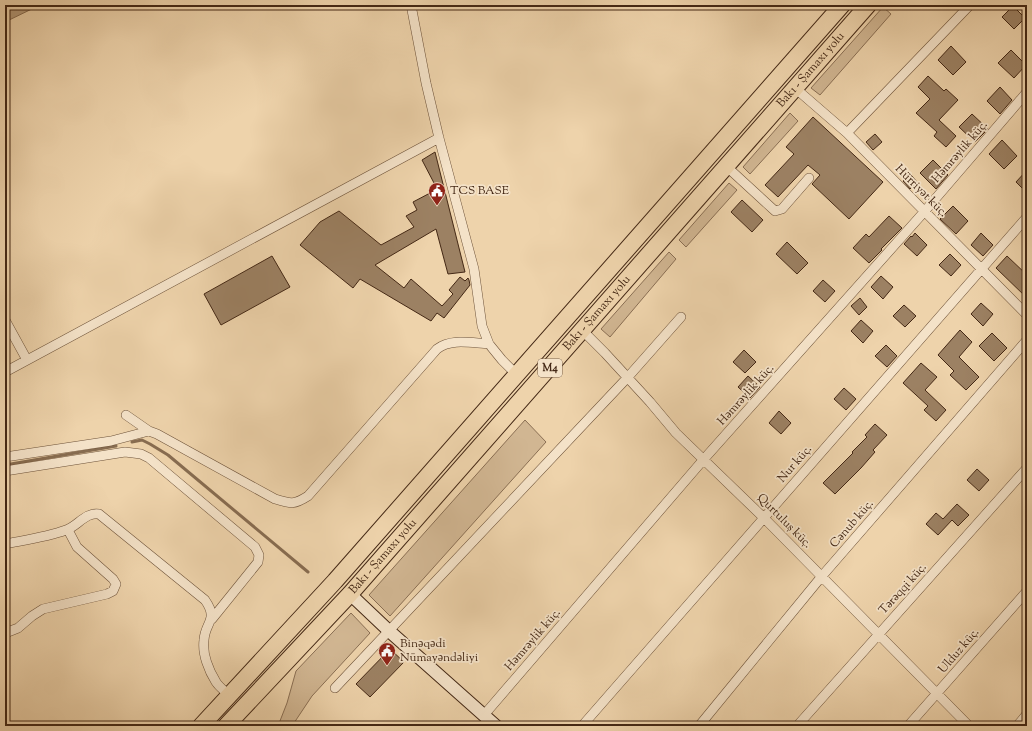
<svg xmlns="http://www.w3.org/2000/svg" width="1032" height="731" font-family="'Sorts Mill Goudy',serif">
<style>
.green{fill:#d1b692;stroke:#8a6f54}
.water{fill:#b49978;stroke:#876c50}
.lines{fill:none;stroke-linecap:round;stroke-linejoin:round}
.stream{stroke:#876c50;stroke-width:3}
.building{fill:#9c8163;stroke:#442815}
.street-casing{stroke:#6e533a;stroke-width:10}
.secondary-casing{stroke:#442815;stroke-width:14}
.highway-casing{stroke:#442815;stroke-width:18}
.street{stroke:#f4e2c8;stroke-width:9}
.secondary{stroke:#f4e2c8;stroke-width:12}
.highway{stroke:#eed3ab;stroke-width:16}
.labels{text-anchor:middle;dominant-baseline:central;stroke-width:3.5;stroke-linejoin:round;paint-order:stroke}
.shield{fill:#f4e2c8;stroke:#79604b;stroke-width:1}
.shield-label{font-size:11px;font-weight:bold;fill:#442815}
.street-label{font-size:12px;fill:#442815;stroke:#f4e2c8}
.poi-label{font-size:12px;fill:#442815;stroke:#f4e2c8;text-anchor:start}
</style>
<rect width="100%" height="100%" fill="#eed3ab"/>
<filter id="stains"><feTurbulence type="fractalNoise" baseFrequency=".005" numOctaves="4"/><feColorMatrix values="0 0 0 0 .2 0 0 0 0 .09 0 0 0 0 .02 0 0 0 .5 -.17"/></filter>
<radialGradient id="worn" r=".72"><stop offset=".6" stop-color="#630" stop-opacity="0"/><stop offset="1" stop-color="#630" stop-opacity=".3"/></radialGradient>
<!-- green -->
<path class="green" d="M883,7L891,14L820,95L811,88Z
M790,113L798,121L750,174L743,167Z
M729,183L737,190L686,247L679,240Z
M669,252L676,259L610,337L601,329Z
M525,420L546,442L390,616L369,595Z
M351,613L370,633L312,696L292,726H278L287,703L296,671Z"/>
<!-- water -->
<path class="water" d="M5,5H40L5,22Z"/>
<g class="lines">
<!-- stream -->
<path class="stream" d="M132,442L142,440L150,444L168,455L308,572
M5,465L116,446"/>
</g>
<!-- building -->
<path class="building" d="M1013,6L1025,18L1014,29L1002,17Z
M951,46L966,62L953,75L938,60Z
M1011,50L1026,65L1014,78L998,63Z
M928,76L944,91L946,89L958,100L939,120L956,136L946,147L934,136L937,132L916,113L930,99L918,87Z
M1000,87L1012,100L1000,114L987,101Z
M972,114L988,129L975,142L959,127Z
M813,117L883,182L849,219L812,184L820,175L808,165L778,197L765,185L794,154L786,147Z
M875,134L882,142L873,150L866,142Z
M1002,140L1017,156L1004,169L989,154Z
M435,152L465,272L448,274L436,229L375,265L404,288L411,279L442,306L453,294L449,290L460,277L465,281L468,278L469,280L470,285L444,318L437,313L431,321L360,279L353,288L300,245L320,222L339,211L381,245L414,227L406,216L417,210L413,202L432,192L434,183L422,160Z
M933,160L948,175L936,189L920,173Z
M1027,170V193L1016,182Z
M910,174L917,182L910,189L903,181Z
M742,200L763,220L752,232L731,212Z
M953,206L968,221L956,234L940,219Z
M889,216L902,228L881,249L882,250L869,263L853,248L866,234L869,237Z
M915,233L927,245L917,256L904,244L911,236L912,237Z
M981,233L993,245L983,256L971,245Z
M787,242L808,263L797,274L776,254Z
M950,254L961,265L951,276L939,265Z
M272,256L290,287L221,325L204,294Z
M1007,256L1027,275V298L996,268Z
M881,276L893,287L883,299L871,287Z
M823,280L835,291L825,302L813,291Z
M860,298L867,307L859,315L851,306Z
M981,303L993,314L983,326L971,314Z
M904,305L916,316L905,327L893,316Z
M861,320L873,331L863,343L851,331Z
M960,330L972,342L959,357L979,377L966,390L950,375L954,371L938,355Z
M992,333L1007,348L994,361L979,346Z
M886,345L897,356L887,367L875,356Z
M744,350L756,362L745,373L733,362Z
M921,363L937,377L925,390L946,410L936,421L924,410L928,406L903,383Z
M748,376L760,387L750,398L738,387Z
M844,388L856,399L846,410L834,399Z
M779,411L791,423L781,434L769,423Z
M875,424L887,435L873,450L875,452L861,468L835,494L823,483L853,453L852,452L867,437L865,435Z
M977,469L989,480L979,491L967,480Z
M957,504L969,515L958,526L952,520L938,535L926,524L936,513L943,519Z
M390,649L404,662L370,697L356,684Z"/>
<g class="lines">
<!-- street casing -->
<g class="street-casing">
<path id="street" d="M411,5L426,83L439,138L474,269L482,326L489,344L502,360L517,375
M795,88L847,133L1027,315
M847,133L970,5
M726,166L775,211L782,209L809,178
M5,320L27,360
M583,331L605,353L650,402L676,433L764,518L969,726
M5,372L439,138
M126,415L149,431
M5,457L111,441L149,431L157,434L275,499C291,504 294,505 308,496L437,349C451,338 471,343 489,344
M5,471L125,452L141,454L149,458L255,547L259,555L258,562L212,619
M5,544C25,540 47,537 66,530C78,526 85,512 99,514L205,600C219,620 205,622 204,640C202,654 209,671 216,682C219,687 225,691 229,695
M5,632H8L18,628L32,616L43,609L107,594L113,591L116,584L113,579L77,547L68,530
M335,688L628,377L681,317
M484,715L704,459L924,212L1027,92
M582,726L1027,217
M699,726L822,576L1027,340
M797,726L1027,468
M908,726L1027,591
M1017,726L1027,714"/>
</g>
<!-- secondary casing -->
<g class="secondary-casing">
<path id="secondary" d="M350,594L388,630L496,726"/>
</g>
<!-- highway casing -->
<g class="highway-casing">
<g id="highway">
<path d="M201,726L335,581L842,5"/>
<path id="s1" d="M226,726L350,594L868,5"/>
</g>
</g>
<!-- street -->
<use href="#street" class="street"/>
<!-- secondary -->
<use href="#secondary" class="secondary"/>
<!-- highway -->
<use href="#highway" class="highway"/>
</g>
<!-- icons -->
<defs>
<g id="civic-pin" transform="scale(0.9)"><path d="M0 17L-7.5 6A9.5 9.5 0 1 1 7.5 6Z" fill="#8f2418" stroke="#f4e2c8"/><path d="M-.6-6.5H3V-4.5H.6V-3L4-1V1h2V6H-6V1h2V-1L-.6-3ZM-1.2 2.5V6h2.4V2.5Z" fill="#fff"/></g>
</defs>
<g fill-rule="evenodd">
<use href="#civic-pin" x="437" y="191"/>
<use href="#civic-pin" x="387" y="651"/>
</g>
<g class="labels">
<!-- shield labels -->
<rect class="shield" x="538" y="359" width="24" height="18" rx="3"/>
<g class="shield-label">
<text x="550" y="368">M4</text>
</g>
<!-- street labels -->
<g class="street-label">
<text stroke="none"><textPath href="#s1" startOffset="879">Bakı - Şamaxı yolu</textPath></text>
<text transform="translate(960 152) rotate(-49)">Həmrəylik küç.</text>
<text transform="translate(921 191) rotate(45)">Hürriyət küç.</text>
<text stroke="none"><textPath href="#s1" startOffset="555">Bakı - Şamaxı yolu</textPath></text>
<text transform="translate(746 395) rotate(-48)">Həmrəylik küç.</text>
<text transform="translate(795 464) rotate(-49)">Nur küç.</text>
<text transform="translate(784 521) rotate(45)">Qurtuluş küç.</text>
<text transform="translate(852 524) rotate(-49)">Cənub küç.</text>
<text stroke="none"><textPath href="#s1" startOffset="231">Bakı - Şamaxı yolu</textPath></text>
<text transform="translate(903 589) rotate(-48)">Tərəqqi küç.</text>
<text transform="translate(533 640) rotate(-49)">Həmrəylik küç.</text>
<text transform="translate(959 651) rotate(-49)">Ulduz küç.</text>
</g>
<!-- poi labels -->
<g class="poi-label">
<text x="450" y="191">TCS BASE</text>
<text x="400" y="644">Binəqədi<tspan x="400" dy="14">Nümayəndəliyi</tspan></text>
</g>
</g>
<!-- margin -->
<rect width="1032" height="731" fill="none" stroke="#eed3ab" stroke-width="20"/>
<rect x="6" y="6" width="1020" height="719" fill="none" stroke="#442815" stroke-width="2"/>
<rect x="10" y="10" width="1012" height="711" fill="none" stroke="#442815"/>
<rect width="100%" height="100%" filter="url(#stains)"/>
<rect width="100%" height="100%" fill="url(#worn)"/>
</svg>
